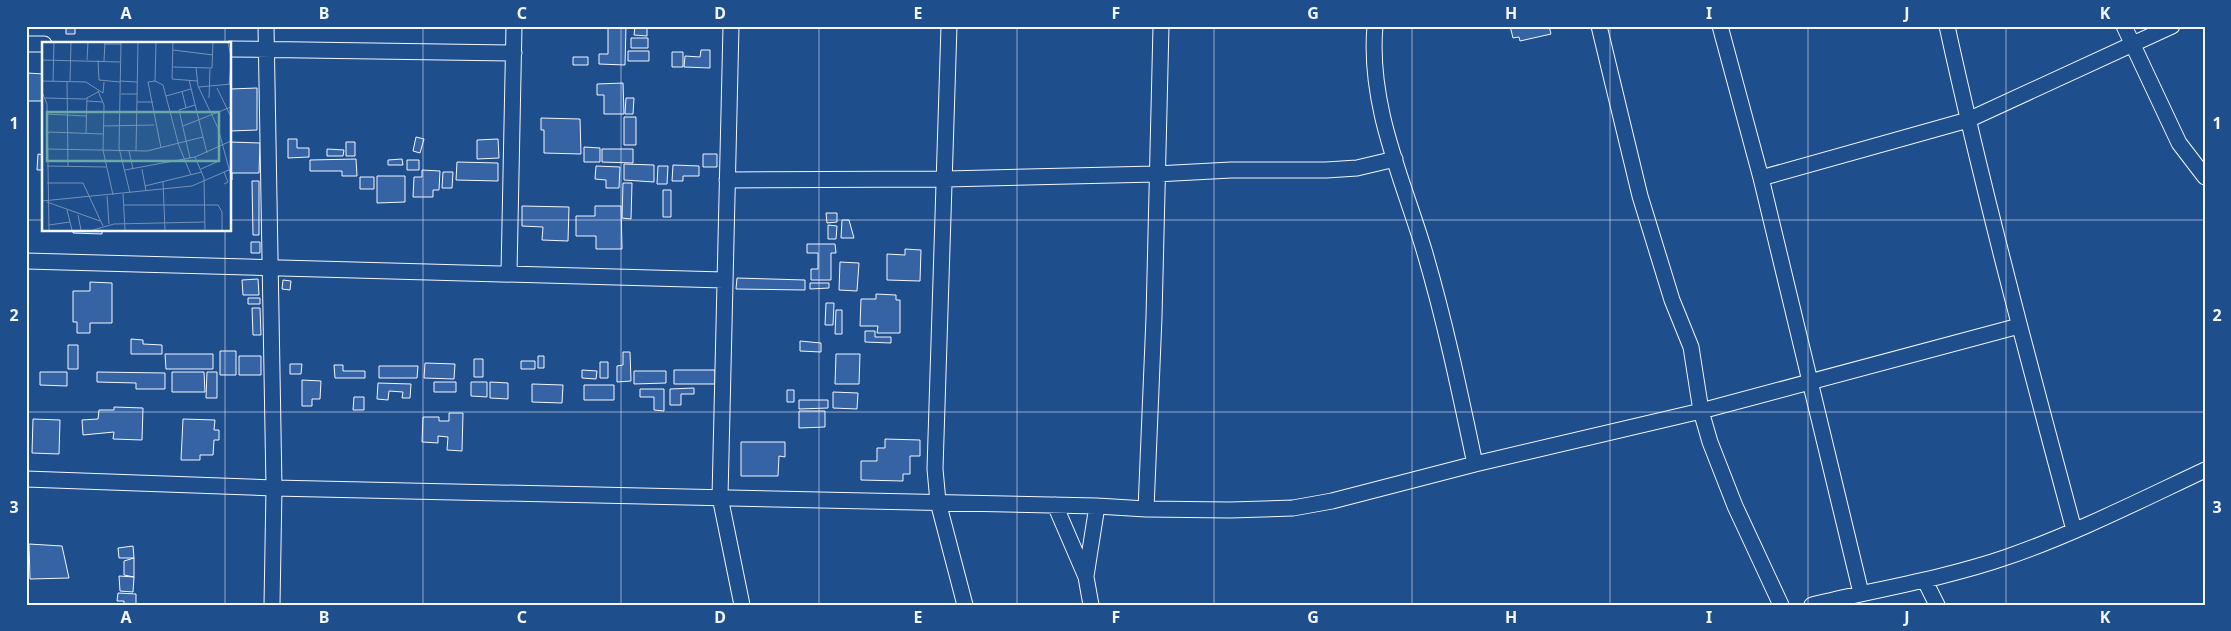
<svg xmlns="http://www.w3.org/2000/svg" width="2231" height="631" font-family="'Noto Sans',sans-serif">
<style>
.building{fill:#3563a3;stroke:#f2f6ff}
.lines{fill:none;stroke-linecap:round;stroke-linejoin:round}
.street-casing{stroke:#f2f6ff;stroke-width:17}
.street{stroke:#1f4e8c;stroke-width:15}
.grid{fill:none;stroke:#f2f6ff;stroke-width:1;stroke-opacity:0.55}
.inset-road{fill:none;stroke:#7391ba;stroke-width:1}
.view{fill:#6aa9a8;fill-opacity:0.15;stroke:#6aa9a8;stroke-width:2.5}
.inset-edge{fill:none;stroke:#f2f6ff;stroke-width:2.5}
.neatline{fill:none;stroke:#f2f6ff;stroke-width:2}
.grid-label{font-size:16px;text-anchor:middle;font-weight:bold;fill:#f2f6ff}
</style>
<rect width="100%" height="100%" fill="#1f4e8c"/>
<!-- building -->
<path class="building" d="M66,26H75V34H66Z
M608,26H626L625,65L599,64V54H608Z
M635,26H647V36L634,35Z
M1510,26H1549L1551,34L1520,41L1519,37L1513,38Z
M631,38H648V48H631Z
M701,50H710V68L684,67L685,56L700,57Z
M628,51H649V61H628Z
M672,52H683V67H672Z
M573,57H588V65H573Z
M27,73L44,74V101H26Z
M623,83L624,114H604V95H597V84Z
M257,88V130L230,131V89Z
M626,98H634L633,114H625Z
M624,117H636V145H624Z
M541,118L580,119L581,154L544,153V130H541Z
M416,137L424,139L420,153L413,151Z
M288,139H297V148H309V157L288,158Z
M498,139L499,158L477,159V140Z
M230,142L260,143L259,173H232V180H230Z
M346,142H355V156H346Z
M584,147L600,148V162H584Z
M327,149L344,150L343,156H327Z
M602,149H633V163L602,162Z
M38,154L44,155V170H37Z
M703,154H717V167H703Z
M356,159L357,176H342V171H310V160Z
M402,159L403,165H388V160Z
M407,160H419V170H407Z
M457,162L498,163V181L456,180Z
M624,164L654,165V182L624,180Z
M673,165L699,166V176H683V181H672Z
M596,166L620,167L619,188H606V180L595,179Z
M658,166H668L667,184H657Z
M422,170L440,171L439,190H433V197H413L414,177H422Z
M443,172H453L452,188H442Z
M377,176H405V202L377,203Z
M360,177H374V189H360Z
M252,181H259V235H253Z
M623,183H632L631,219L622,218Z
M663,190H671V217H663Z
M522,206L569,207L568,241L542,240L543,227L522,226Z
M595,206H621L622,249H596V236H576V216H595Z
M826,213H837V222L827,223Z
M842,220H849L854,238H841Z
M828,225L837,226L836,239H828Z
M73,230H102V234L73,233Z
M251,242H260V253H251Z
M807,244H835L836,253H831V280H811V269H818V253H807Z
M905,249L921,250L920,281L887,280V254L905,255Z
M840,262L859,263L857,291L839,290Z
M737,278L805,280V290L736,289Z
M258,279L259,295H243L242,280Z
M283,280L291,281L290,290L282,289Z
M90,282L112,283V323H90V333H77V322H73V291H90Z
M810,283H829V288L810,289Z
M876,294L896,295V300H900V333H877L878,326H860L861,299H876Z
M248,298H260V304H248Z
M826,303H834L833,325H825Z
M252,308H260L261,335H253Z
M836,310H842V334H835Z
M865,331H875V337H891V343L865,342Z
M131,339L143,340V344L162,345V354H131Z
M800,341L821,343V352L800,351Z
M68,345H78V369H68Z
M220,351H236V375H220Z
M623,352H630L631,381L617,382V366L623,365Z
M165,354H213V369H166Z
M836,354H860L859,384H835Z
M239,356H261V375H239Z
M538,356H544V368H538Z
M474,359H483V377H474Z
M521,361H535V369H521Z
M600,362H608V378H600Z
M425,363L455,364L454,379L424,378Z
M290,364H302L301,374H290Z
M334,365H343V371H365V378H335Z
M379,366H418L417,378H379Z
M582,370L597,371L596,379L582,378Z
M674,370H715V384H674Z
M634,371H666V383L634,384Z
M40,372H67V386L40,385Z
M97,372L165,373V389H136V383L97,382Z
M172,372H204L205,392H172Z
M207,372H217V398H206Z
M302,380L321,381L320,399H312V406H302Z
M434,382H456V392H434Z
M471,382H487V397L471,396Z
M490,382L508,383V399L490,398Z
M378,383L411,384L410,398H402L403,392L389,391L388,400L377,399Z
M532,384L563,385L562,403L532,402Z
M584,385H614V400H584Z
M694,388V394H681V405H670V389Z
M640,389H664V411L654,410V397H640Z
M787,390H794V402H787Z
M833,392L858,393L857,409L833,408Z
M354,397H364V410H353Z
M799,400H828V408L799,409Z
M114,407L143,408L142,440L113,439L114,432L83,435L82,420L98,419L99,410H114Z
M799,411H825V427L799,428Z
M449,413H463L462,451L447,450L448,437L438,436V443L422,442L423,417H439V421H449Z
M33,419L60,420L59,454L32,453Z
M183,419L215,420L214,430H219V440H214L213,455H200V460H181Z
M885,439L920,440V456H910V474H903V481L861,480V461H877V448H885Z
M741,442H785V457L779,456L778,476H741Z
M29,544L62,546L69,578L30,579Z
M133,546L134,558H119L118,548Z
M134,558V577L124,575V561Z
M119,576L134,577L133,592L120,591Z
M118,593L136,594V605H124V601H117Z"/>
<g class="lines">
<!-- street casing -->
<g class="street-casing">
<path id="street" d="M266,26L274,488L272,605
M731,26L720,497L742,605
M949,26L935,469L938,502L965,605
M1375,26C1368,105 1402,177 1424,250C1445,321 1460,393 1475,464
M1599,26L1640,196L1672,300L1691,347L1701,411L1710,442L1735,506L1781,605
M1720,26L1761,178L1861,593
M1947,26C1984,195 2029,363 2074,530
M2124,26L2179,143L2205,177
M26,44H44
M230,49L514,53
M1761,178L1968,120L2172,26
M727,180L946,179L1156,174L1231,170H1326L1357,168L1395,159
M26,261L724,280
M509,273L514,26
M26,479L274,488L1097,506L1146,509L1230,510L1293,508L1332,501L1475,464L1701,411L2019,326
M1055,505L1086,577L1091,605
M1146,509L1154,317L1161,26
M1086,576L1097,506
M1925,581L1937,605
M1812,605C1877,589 1943,579 2007,557C2074,534 2141,500 2205,470"/>
</g>
<!-- street -->
<use href="#street" class="street"/>
</g>
<!-- grid -->
<path class="grid" d="M225,26V44M423,26V605M621,26V605M819,26V605M1017,26V605M1214,26V605M1412,26V605M1610,26V605M1808,26V605M2006,26V605M26,220H44M230,220H2205M225,230V605M26,412H2205"/>
<!-- overview -->
<g transform="translate(42 42)">
<rect width="189" height="189" fill="#1f4e8c"/>
<path class="inset-road" d="M79,0L77,106L88,151M114,0L113,39L106,40L119,106M131,0L130,37L155,39M186,0L189,15M62,2H79M131,8L171,13M0,18L78,20M45,18L46,0M56,18L57,38L78,40M62,19L63,0M131,25L170,26L171,0M154,26L156,44L176,86L189,134M147,38L165,111M0,39L44,40L61,51L62,40M11,39L12,0M25,39L26,124M28,39L29,0M78,39L95,40M113,39L121,43L137,104L149,133M187,43L189,21M157,45L189,42M175,46L189,75M56,49L62,63L61,108L71,153M140,49L144,66M0,50L5,62L7,188M79,52H95M124,54L149,47M3,56L43,57L56,50M167,56L168,27M45,59L61,60M95,60H111M4,72L45,74M61,84L112,83M141,84L189,65M44,91L45,56M4,94L7,90L61,92M5,107L105,109L161,95M87,109L91,127M94,109L96,0M153,115L162,136L163,188M148,116L137,68L153,63M5,124L64,125M100,127L104,149M159,127L177,119M83,128L153,115L189,99M121,140L123,188M5,141H41L61,184M182,142L186,140L182,130M103,144L160,130M81,152L83,188M65,154L67,182M0,159L150,144L189,127M5,160L58,179M82,163H176L180,170V188M25,168L30,188M36,173L39,188M7,183L28,180M51,188L72,182L163,180"/>
<path class="view" d="M5,70H177V119H5Z"/>
<rect width="189" height="189" class="inset-edge"/>
</g>
<!-- border -->
<rect width="2231" height="631" fill="none" stroke="#1f4e8c" stroke-width="55"/>
<rect x="28" y="28" width="2176" height="576" class="neatline"/>
<g class="grid-label">
<text x="126" y="19">A</text>
<text x="324" y="19">B</text>
<text x="522" y="19">C</text>
<text x="720" y="19">D</text>
<text x="918" y="19">E</text>
<text x="1116" y="19">F</text>
<text x="1313" y="19">G</text>
<text x="1511" y="19">H</text>
<text x="1709" y="19">I</text>
<text x="1907" y="19">J</text>
<text x="2105" y="19">K</text>
<text x="14" y="129">1</text>
<text x="2217" y="129">1</text>
<text x="14" y="321">2</text>
<text x="2217" y="321">2</text>
<text x="14" y="513">3</text>
<text x="2217" y="513">3</text>
<text x="126" y="623">A</text>
<text x="324" y="623">B</text>
<text x="522" y="623">C</text>
<text x="720" y="623">D</text>
<text x="918" y="623">E</text>
<text x="1116" y="623">F</text>
<text x="1313" y="623">G</text>
<text x="1511" y="623">H</text>
<text x="1709" y="623">I</text>
<text x="1907" y="623">J</text>
<text x="2105" y="623">K</text>
</g>
</svg>
